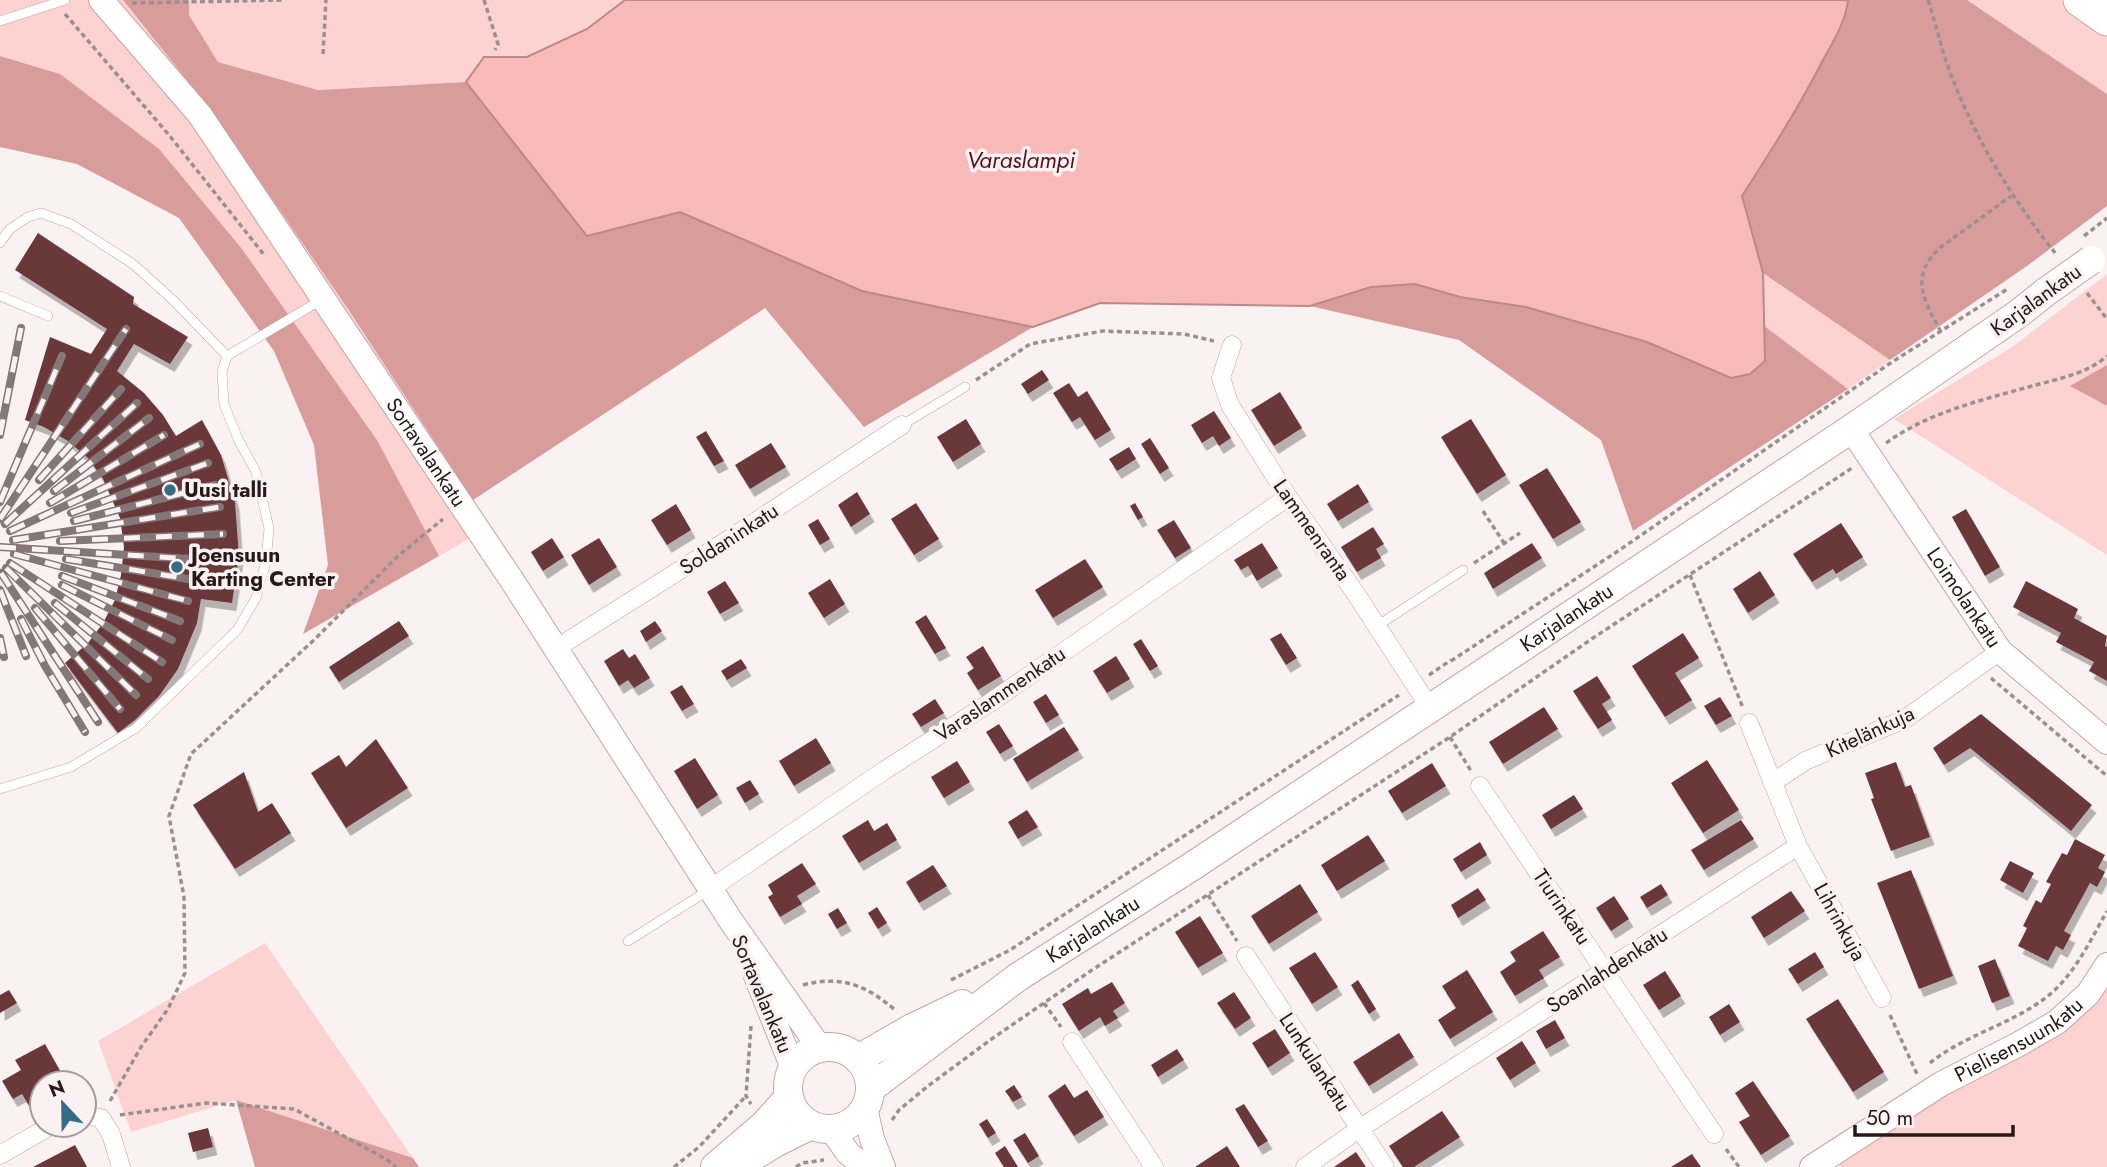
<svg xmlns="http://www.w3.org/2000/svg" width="2107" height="1167" font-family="Jost,sans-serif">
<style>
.green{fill:#fcd3d1}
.forest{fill:#d89c9a}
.water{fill:#f8bab8;stroke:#b98a88;stroke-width:2}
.building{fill:#6b3838;filter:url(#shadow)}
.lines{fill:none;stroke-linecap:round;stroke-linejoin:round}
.lane-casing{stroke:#c9a3a1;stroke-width:10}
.street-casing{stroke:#c9a3a1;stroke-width:19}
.secondary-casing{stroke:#c9a3a1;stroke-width:26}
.primary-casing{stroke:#c9a3a1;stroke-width:30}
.highway-casing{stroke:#c9a3a1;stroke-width:35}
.path{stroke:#9b9090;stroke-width:3.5;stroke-dasharray:5 3.5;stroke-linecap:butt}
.lane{stroke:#fff;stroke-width:9}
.street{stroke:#fff;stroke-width:18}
.secondary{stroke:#fff;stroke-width:24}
.primary{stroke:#fff;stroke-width:28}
.highway{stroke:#fff;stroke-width:33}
.rail-casing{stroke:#837777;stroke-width:8}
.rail{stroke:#faf2f2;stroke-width:5;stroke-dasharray:16;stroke-linecap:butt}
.primary-bridge-casing{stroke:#c9a3a1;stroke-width:30;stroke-linecap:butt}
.primary-bridge{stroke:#fff;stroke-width:28}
.poi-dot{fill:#356c86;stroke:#faf2f2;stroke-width:2.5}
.labels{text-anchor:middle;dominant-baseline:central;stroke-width:7;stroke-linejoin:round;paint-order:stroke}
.street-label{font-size:21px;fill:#271919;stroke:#faf2f2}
.poi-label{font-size:21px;font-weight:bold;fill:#271919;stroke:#faf2f2;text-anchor:start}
.water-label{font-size:23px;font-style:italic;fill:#591218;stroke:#faf2f2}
</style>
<defs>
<filter id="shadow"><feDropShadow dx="4.5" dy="8" stdDeviation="0" flood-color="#0004"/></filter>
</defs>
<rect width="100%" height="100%" fill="#faf2f2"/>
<!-- green -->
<path class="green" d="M0,0H123L209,108L348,309L473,500L472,537L439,556L377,440L242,249L60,74L0,56Z
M189,0H625L587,29L527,57L484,58L466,82L318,90L218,62L189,15Z
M1967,0H2107V94Z
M1763,273L1890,360L1848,389L1763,325Z
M2107,274V365L2071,386L2107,406V555L1894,419L2012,347Z
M265,943L413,1158L236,1100L131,1132L98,1041Z
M2107,971V1167H1840L1835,1156L2020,1048Z"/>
<!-- forest -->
<path class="forest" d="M123,0H189V15L218,62L318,90L466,82L587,236L680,212L862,291L1033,327L864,427L765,308L473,500L348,309L209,108Z
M1848,0H1967L2107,94V206L2027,266L1890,360L1763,273L1742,196C1771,151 1799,107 1823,60C1833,42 1846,21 1848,0Z
M0,56L60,74L159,149L242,249L377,440L439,556L303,634L328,565L314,445L274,351L179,218L77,164L0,147Z
M1415,284L1460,297L1526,307L1647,342L1731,378L1765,361L1763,325L1848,389L1633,531L1601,440L1459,340L1310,306L1371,287Z
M2107,365V406L2070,386Z
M236,1100L413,1158L419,1167H255Z"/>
<!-- water -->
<path class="water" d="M625,0H1848C1846,21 1833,42 1823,60C1799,107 1771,151 1742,196L1763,273L1765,361L1750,374L1731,378L1647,342L1526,307L1460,297L1415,284L1371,287L1310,306L1100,303L1033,327L862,291L680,212L587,236L466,82L484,57H527L587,29Z"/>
<!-- building -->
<path class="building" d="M38,233L134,297L133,304L188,337L170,364L134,344L117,371L144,393L163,415L176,436L202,420L221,455L235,502L239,556L232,603L201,599L197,623L178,669L159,696L135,720L118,733L65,663L88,643L103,623L115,600L121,575L124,547L120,518L103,479L88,458L68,441L44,427L25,420L50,337L91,354L107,329L15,270Z
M1042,370L1049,380L1028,394L1021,384Z
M1069,383L1078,397L1087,391L1111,430L1095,440L1080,417L1072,422L1053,393Z
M1280,392L1302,428L1274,446L1251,410Z
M1214,411L1231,438L1219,446L1213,436L1202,443L1191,425Z
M966,419L981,444L953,462L937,437Z
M1471,419L1506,475L1477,494L1441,437Z
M706,431L724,461L714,466L696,437Z
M1150,438L1169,468L1160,474L1141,444Z
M771,443L786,467L750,489L735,465Z
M1129,447L1136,459L1117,471L1109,459Z
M1547,468L1581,522L1553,539L1519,485Z
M1358,484L1369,502L1338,521L1327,504Z
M857,492L870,514L851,527L838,505Z
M916,503L939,539L914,555L891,519Z
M1135,503L1143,517L1138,520L1130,506Z
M676,504L691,530L667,545L651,520Z
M1966,509L2000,567L1985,576L1952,517Z
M818,519L830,539L820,545L808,525Z
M1174,520L1191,548L1175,558L1157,530Z
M1841,523L1863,557L1836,574L1833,569L1812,582L1793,554Z
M1373,527L1384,544L1376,549L1381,558L1357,572L1341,547Z
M552,538L564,557L543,571L531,552Z
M599,538L617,567L589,585L571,555Z
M1262,543L1278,568L1257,581L1248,566L1241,570L1234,560Z
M1532,543L1542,558L1493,589L1484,573Z
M1085,559L1103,587L1053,618L1035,590Z
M1760,571L1775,595L1748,613L1733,589Z
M830,579L845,604L824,618L808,593Z
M725,581L739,603L720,614L707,592Z
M2026,581L2078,609L2074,618L2107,636L2105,646L2107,647V681L2089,671L2094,662L2056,642L2061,633L2013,607Z
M926,615L946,648L935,654L915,622Z
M399,621L409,636L339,682L329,667Z
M655,621L662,631L646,642L640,631Z
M1281,633L1297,658L1286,665L1270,639Z
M1683,633L1699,658L1675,673L1692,700L1665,717L1632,666Z
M1141,639L1158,666L1150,671L1133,644Z
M983,646L1001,676L978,690L967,673L974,668L966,657Z
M623,649L629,658L635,654L650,678L634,688L628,680L619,686L604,661Z
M1116,656L1130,679L1107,693L1093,671Z
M741,659L747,668L727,680L721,671Z
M1597,676L1611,698L1602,704L1612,720L1598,729L1573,691Z
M682,685L694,704L682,711L670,692Z
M1046,694L1059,715L1046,723L1033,702Z
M1720,697L1732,716L1716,725L1704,706Z
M935,699L944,713L921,727L912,714Z
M1544,707L1558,729L1503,764L1489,742Z
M1981,714L2092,805L2071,831L1970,748L1944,765L1933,748Z
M999,724L1013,746L1000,754L986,732Z
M1064,727L1079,750L1027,782L1013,759Z
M816,738L831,763L794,786L779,761Z
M376,739L408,788L346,828L311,773L339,755L346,767Z
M695,758L718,795L697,809L674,771Z
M1707,760L1739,810L1703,833L1671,783Z
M957,761L970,782L944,798L931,777Z
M1896,762L1905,787L1911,785L1930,837L1891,851L1871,799L1874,798L1865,773Z
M1432,763L1446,786L1402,813L1388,791Z
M244,772L258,812L272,803L291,833L235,869L193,805Z
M750,780L759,794L745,803L736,788Z
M1574,795L1583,809L1551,829L1542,815Z
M1027,810L1038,827L1018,839L1008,822Z
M868,820L874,831L887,823L897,840L859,863L842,836Z
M1741,820L1754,839L1704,870L1691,850Z
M1368,835L1385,861L1337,891L1321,865Z
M2075,839L2105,855L2098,868L2105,872L2097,887L2090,883L2064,931L2071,935L2063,950L2056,946L2048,961L2018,946L2027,928L2023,926L2036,900L2041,903L2051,884L2046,882L2062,853L2067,855Z
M1480,842L1487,855L1461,872L1453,859Z
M2010,861L2034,873L2023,893L2000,880Z
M802,863L816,884L797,896L802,904L780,917L768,897L773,894L768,885Z
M933,865L947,886L919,903L906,882Z
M1911,870L1953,976L1919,989L1877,883Z
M1300,884L1318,912L1269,944L1251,916Z
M1661,884L1668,895L1647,908L1640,897Z
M1478,888L1486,900L1458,918L1451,905Z
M1791,891L1805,911L1764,938L1751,917Z
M1614,896L1629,919L1611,931L1596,908Z
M877,907L887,923L878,929L868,913Z
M838,908L847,923L837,929L828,914Z
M1200,916L1223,953L1198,968L1175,932Z
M1543,931L1560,957L1539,970L1544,978L1515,996L1500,972L1516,961L1510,952Z
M1315,952L1338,987L1312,1004L1289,968Z
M1815,952L1824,967L1798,984L1788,969Z
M1995,959L2010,996L1992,1003L1978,966Z
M1467,970L1493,1012L1450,1039L1438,1020L1456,1008L1442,986Z
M1665,971L1681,996L1659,1010L1643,985Z
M1358,980L1376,1009L1369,1014L1351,985Z
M1112,982L1125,1003L1113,1011L1118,1018L1105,1026L1100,1017L1079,1031L1062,1004L1088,988L1091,994Z
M9,990L17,1003L0,1013V995Z
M1234,992L1251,1018L1235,1029L1217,1003Z
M1838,999L1884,1072L1853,1092L1806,1019Z
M1729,1004L1740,1022L1720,1035L1709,1017Z
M1555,1020L1565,1038L1546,1049L1536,1031Z
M1275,1029L1290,1053L1268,1068L1252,1043Z
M1399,1033L1414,1057L1369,1086L1353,1062Z
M1522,1041L1536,1063L1510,1080L1496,1058Z
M45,1044L67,1083H42V1103L31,1109L22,1094L13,1099L2,1081L21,1070L15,1060Z
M1177,1049L1184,1060L1158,1077L1151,1065Z
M1753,1081L1790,1136L1761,1155L1739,1122L1750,1116L1735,1093Z
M1065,1084L1074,1098L1087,1090L1104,1117L1074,1136L1048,1096Z
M1014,1085L1022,1097L1013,1102L1005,1091Z
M1244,1104L1268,1141L1258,1147L1235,1109Z
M1442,1111L1460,1137L1414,1167H1403L1389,1146Z
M987,1119L996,1133L988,1138L979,1124Z
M208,1128L213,1147L193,1152L188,1133Z
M1025,1133L1039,1156L1028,1163L1013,1140Z
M75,1145L87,1167H33Z
M1005,1146L1018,1167H1004L995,1153Z
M1227,1146L1240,1167H1195Z
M1356,1152L1366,1167H1334Z
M1692,1154L1701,1167H1671Z"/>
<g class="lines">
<!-- lane casing -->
<g class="lane-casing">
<path id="lane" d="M0,21L65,0
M0,243L10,229L28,217L41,213L71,224L133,264L173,300L227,356
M0,296L48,316
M902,425L965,387
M1377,626L1463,570
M0,789L71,767L136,728L237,630L256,598L266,562L269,528L256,472L238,439L224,404L222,372L227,356L321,300
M628,941L709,890"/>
</g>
<!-- street casing -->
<g class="street-casing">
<path id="street" d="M1232,345L1221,378L1230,405L1288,497L1356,594L1430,708
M555,649L734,536L902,425
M1772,783L1805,761L1905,719L2000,651
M1480,786L1714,1134
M1798,846L1882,998
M710,889L885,770L991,702L1288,497
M1246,956L1385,1167
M1072,1042L1154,1167
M84,1115L101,1118L111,1134L121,1167
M0,1155L52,1125
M1305,1167L1359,1129L1798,846L1749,723"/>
</g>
<!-- secondary casing -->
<g class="secondary-casing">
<g id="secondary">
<path id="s1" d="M101,0L200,115L513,582L731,921L820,1048"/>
<path id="s2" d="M1851,429L2000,651L2107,742"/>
<path d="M756,976L793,1068"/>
<path d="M865,1108L872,1139L883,1167"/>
<path d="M831,1129L848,1153L865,1167"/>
<path id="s3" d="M1812,1167L1941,1084L2019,1044L2057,1022L2088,994L2107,965"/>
</g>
</g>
<!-- primary casing -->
<g class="primary-casing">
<g id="primary">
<circle cx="829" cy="1088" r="41"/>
<path d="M858,1059L912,1028L962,1004"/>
<path id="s4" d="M871,1088L1018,977L1191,867L1851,429L2018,314L2047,291"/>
<path d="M715,1167L764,1125L789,1097"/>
<path d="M736,1167L775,1143L811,1125"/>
</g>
</g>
<!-- highway casing -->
<g class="highway-casing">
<path id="highway" d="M2080,0L2107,19"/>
</g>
<!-- path -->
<path class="path" d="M484,0L498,44L495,50
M1928,0C1934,17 1938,35 1943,52C1967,126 2008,194 2056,254
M132,3L284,0
M65,14L169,135L265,256
M323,54L326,0
M2084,236L2107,218
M2087,293L2107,319
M1941,332C1923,299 1909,276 1941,247L2011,196
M976,380L1030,344L1103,331L1184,334L1214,341
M1886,443C1929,412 1982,400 2032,386C2057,379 2087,374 2107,356
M1483,511L1504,543
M1474,563L1520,533
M1690,575L1743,708
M1451,661L1621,549L1892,362L2009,288
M1429,675L1451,660
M1991,678L2107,776
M1450,737L1471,771
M1208,895L1237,941
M951,980L1010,950L1399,695
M803,985C841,975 866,985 895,1010
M1044,1003L1061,1027
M1890,1015L1917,1074
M751,1026L746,1096L751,1104
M1930,1063C1963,1036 2011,1024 2044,999C2073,978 2090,941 2107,911
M110,1101L141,1047L168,1009L185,973L184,897L169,816L191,754L315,639L398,556L443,519
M120,1115L206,1103L294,1109L386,1159L396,1167
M892,1120L899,1110L928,1086L993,1038L1089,972L1450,737L1593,638L1852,468
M1726,1149L1739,1167
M674,1167L699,1147L746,1096
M796,1167L802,1163L824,1160"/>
<!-- lane -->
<use href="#lane" class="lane"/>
<!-- street -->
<use href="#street" class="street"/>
<!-- secondary -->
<use href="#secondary" class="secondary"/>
<!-- primary -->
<use href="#primary" class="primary"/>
<!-- highway -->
<use href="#highway" class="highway"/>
<!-- rail casing -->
<g class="rail-casing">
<path id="rail" d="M0,435L21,328
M39,480L121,389
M54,491L149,418
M0,502L62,356
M50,503L164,435
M71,513L208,463
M0,519L126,329
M74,521L215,485
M5,524L137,403
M10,531L200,444
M13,540L220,507
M60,541L223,534
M0,547L223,561
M14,554L188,601
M66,559L219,584
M10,563L162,662
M6,568L136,695
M1,573L98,722
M62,576L180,621
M62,585L172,640
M0,590L26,656
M55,603L148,679
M35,608L120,709
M21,619L45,666L85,732
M0,638L4,657"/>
</g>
<!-- rail -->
<use href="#rail" class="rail"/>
<!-- primary-bridge casing -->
<g class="primary-bridge-casing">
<path id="primary-bridge" d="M2047,291L2091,260"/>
</g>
<!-- primary-bridge -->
<use href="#primary-bridge" class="primary-bridge"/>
</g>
<!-- markers -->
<g class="poi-dot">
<circle cx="170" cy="490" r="7"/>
<circle cx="177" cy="567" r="7"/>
</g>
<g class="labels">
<!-- street labels -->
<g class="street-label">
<text transform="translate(2036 300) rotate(-36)">Karjalankatu</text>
<text stroke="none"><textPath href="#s1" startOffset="558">Sortavalankatu</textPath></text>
<text transform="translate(1312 530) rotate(55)">Lammenranta</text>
<text transform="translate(729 539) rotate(-33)">Soldaninkatu</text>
<text stroke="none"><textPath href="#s2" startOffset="203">Loimolankatu</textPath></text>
<text stroke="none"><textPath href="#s4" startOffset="840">Karjalankatu</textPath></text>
<text transform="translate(1000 694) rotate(-34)">Varaslammenkatu</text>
<text transform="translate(1870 732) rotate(-25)">Kitelänkuja</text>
<text transform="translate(1562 907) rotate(56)">Tiurinkatu</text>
<text transform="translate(1840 922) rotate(61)">Lihrinkuja</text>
<text stroke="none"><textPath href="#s4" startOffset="273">Karjalankatu</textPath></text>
<text transform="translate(1607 970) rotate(-33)">Soanlahdenkatu</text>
<text transform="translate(762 994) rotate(67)">Sortavalankatu</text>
<text stroke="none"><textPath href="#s3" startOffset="243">Pielisensuunkatu</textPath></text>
<text transform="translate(1315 1062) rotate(57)">Lunkulankatu</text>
</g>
<!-- poi labels -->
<g class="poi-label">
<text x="184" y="490">Uusi talli</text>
<text x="191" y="555">Joensuun<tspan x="191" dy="24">Karting Center</tspan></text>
</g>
<!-- water labels -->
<g class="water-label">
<text x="1021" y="160">Varaslampi</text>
</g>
</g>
<!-- north arrow -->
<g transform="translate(63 1104) rotate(338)"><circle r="33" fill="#faf2f2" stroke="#a69b9b" stroke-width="2"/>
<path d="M0-5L12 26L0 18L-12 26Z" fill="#356c86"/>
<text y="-10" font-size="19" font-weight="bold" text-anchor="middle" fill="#271919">N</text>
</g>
<!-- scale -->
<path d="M1855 1125v10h158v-10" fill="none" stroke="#271919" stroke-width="3.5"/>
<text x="1866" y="1125" font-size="21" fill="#271919" stroke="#faf2f2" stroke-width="5" paint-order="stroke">50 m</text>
</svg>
